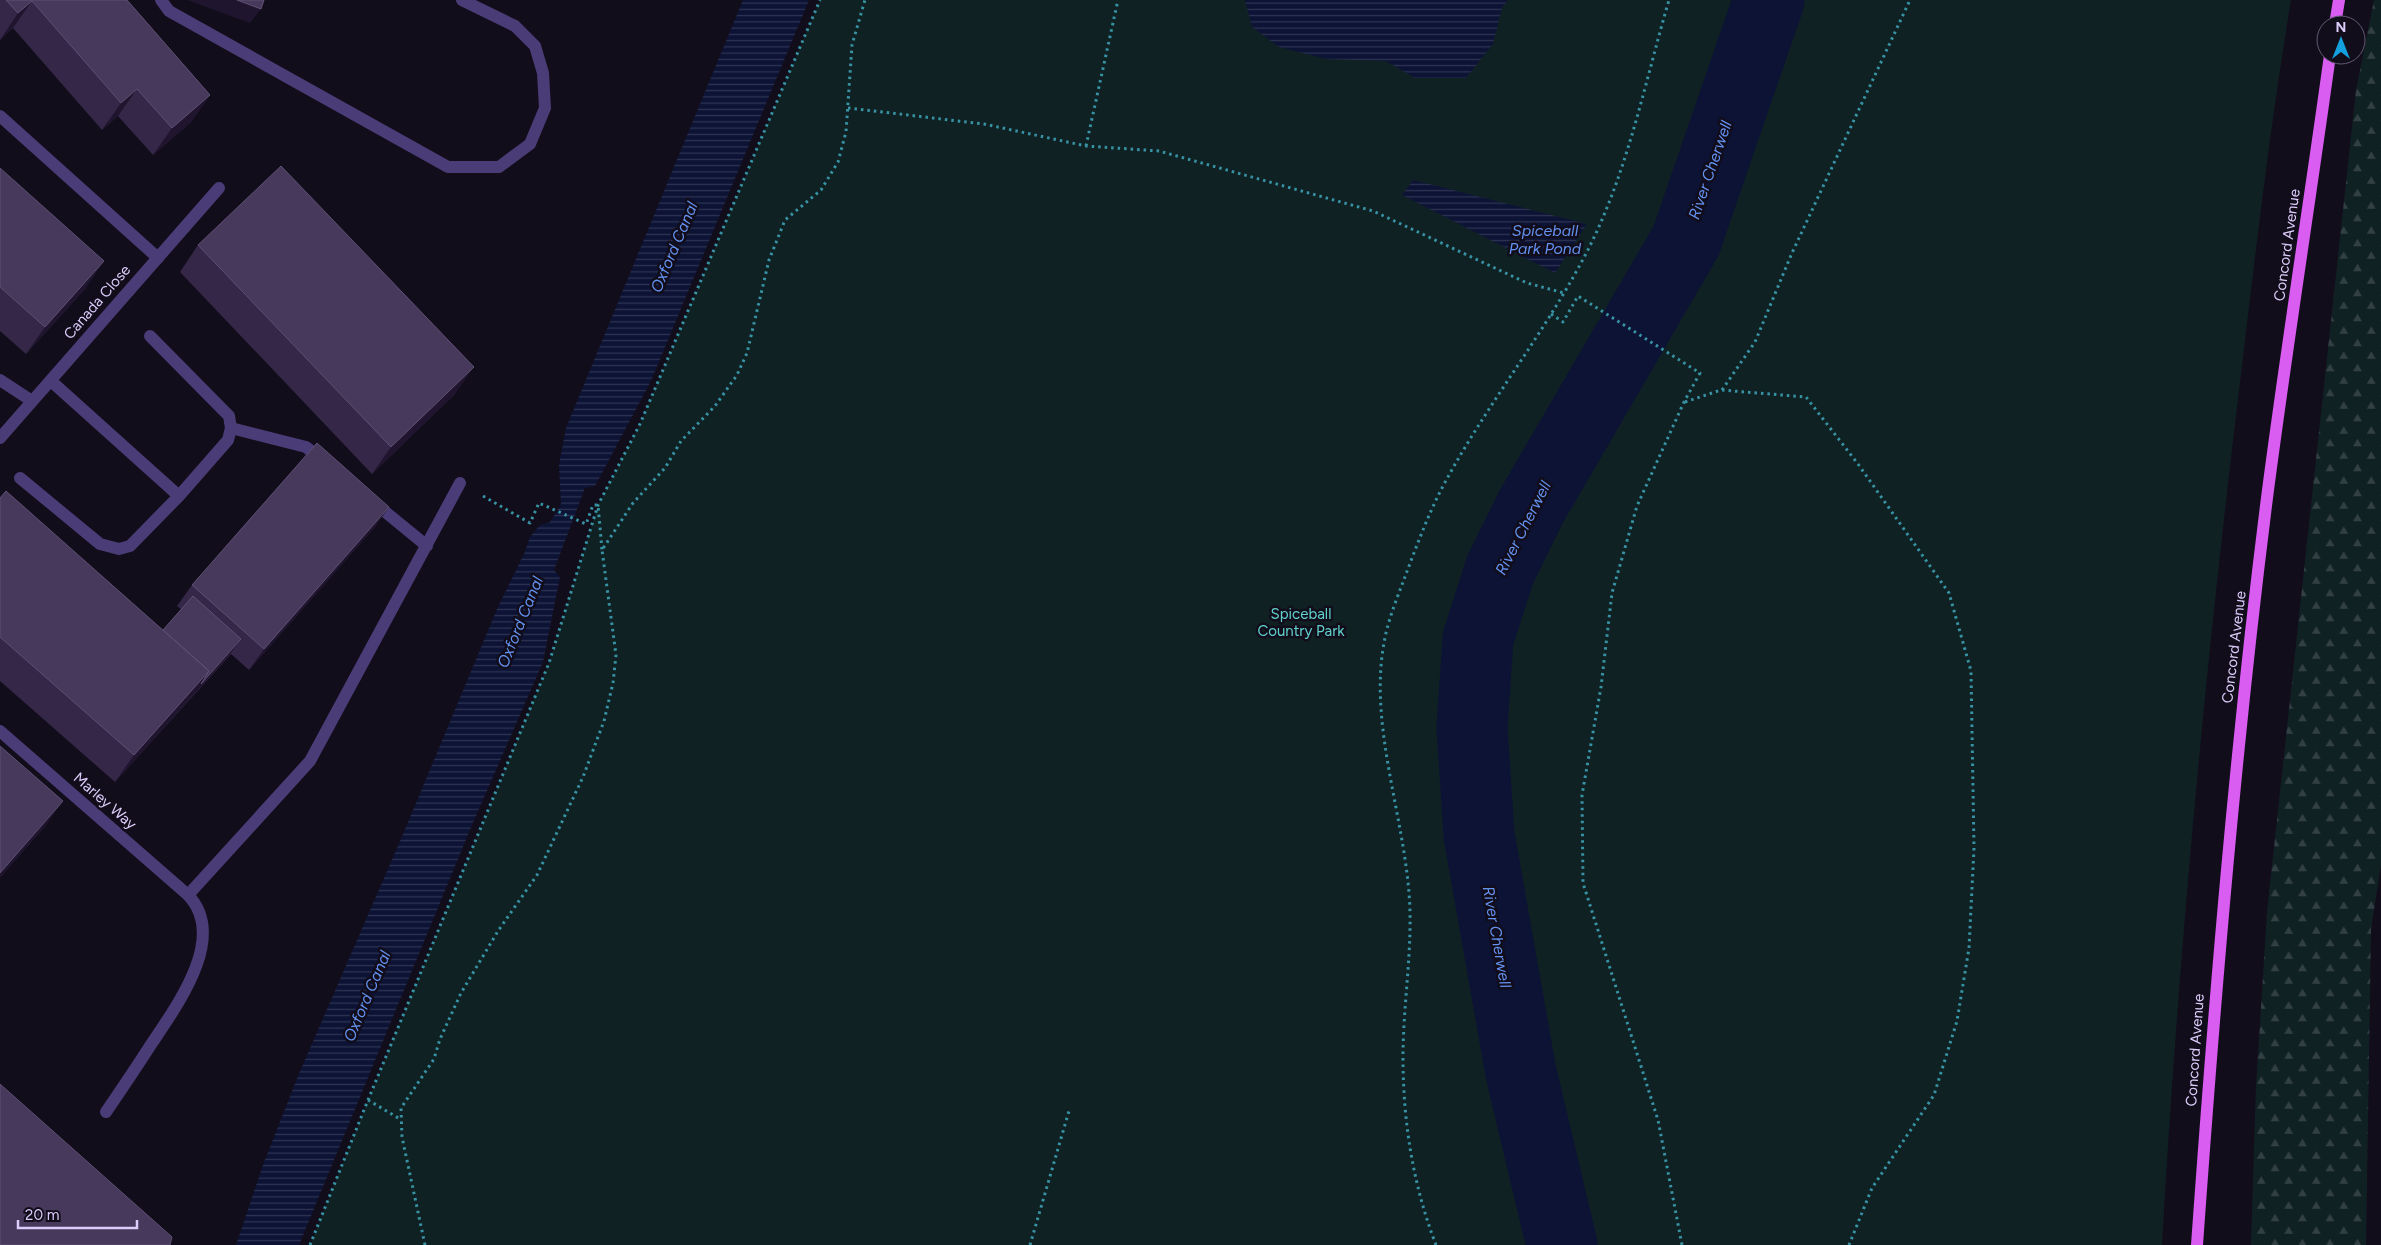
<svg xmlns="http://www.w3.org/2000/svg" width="2381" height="1245" font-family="Figtree,sans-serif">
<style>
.forest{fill:url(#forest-firs)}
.park{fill:#102124}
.water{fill:url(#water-rules)}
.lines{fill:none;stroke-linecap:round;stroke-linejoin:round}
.river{stroke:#0c1335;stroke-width:71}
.path{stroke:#3793a3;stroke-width:3;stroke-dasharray:2.5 4;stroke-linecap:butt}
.service{stroke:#4a3c76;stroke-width:12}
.minor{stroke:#4a3c76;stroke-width:12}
.primary{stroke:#d85df0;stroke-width:12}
.wall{fill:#352747}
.shaded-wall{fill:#1f152e}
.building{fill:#46395b;stroke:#5e5074}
.labels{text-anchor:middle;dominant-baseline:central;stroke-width:5;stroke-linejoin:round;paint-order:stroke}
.street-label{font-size:15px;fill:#dbccfa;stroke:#120d1b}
.park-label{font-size:15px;fill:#60d2ce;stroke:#120d1b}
.water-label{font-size:16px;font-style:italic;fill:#6392f1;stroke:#120d1b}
</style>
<defs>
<pattern id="forest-firs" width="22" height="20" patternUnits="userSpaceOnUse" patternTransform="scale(1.25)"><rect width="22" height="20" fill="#102124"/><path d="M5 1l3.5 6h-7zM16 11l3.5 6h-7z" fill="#324045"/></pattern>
<pattern id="water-rules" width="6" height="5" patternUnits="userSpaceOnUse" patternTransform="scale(1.25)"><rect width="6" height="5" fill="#0c1335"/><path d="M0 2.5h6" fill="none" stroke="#2f3453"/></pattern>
</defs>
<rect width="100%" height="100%" fill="#120d1b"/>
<!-- forest -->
<path class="forest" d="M2374,0H2381V865L2371,929L2366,1245H2251L2256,1086L2267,912L2356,90Z"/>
<!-- park -->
<path class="park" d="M820,0H2291C2269,132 2254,266 2238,399C2204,680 2178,962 2162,1245H310L368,1100L549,663L598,505L640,424Z"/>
<!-- water -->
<path class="water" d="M743,0H809L651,381L595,486L585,488L554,570L560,577L543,662L472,825L299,1245H236L263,1165L298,1076L401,839L497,609L524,554L530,537L540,525L550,522L561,504L559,465L566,428Z
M1245,0H1508L1502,8L1493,44L1466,78H1415L1386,61L1326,59L1279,47L1252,27Z
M1413,180L1587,224L1555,273L1402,195Z"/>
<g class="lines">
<!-- river -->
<path class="river" d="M1562,1245L1521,1073L1479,835L1472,727L1478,639L1500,570L1531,507L1686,241L1769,0"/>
<!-- path -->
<path class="path" d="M848,108L984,124L1086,146L1159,151L1373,211L1527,283L1564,293
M1086,146L1118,0
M1551,314L1563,322L1578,296L1700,373L1684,402L1637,506L1612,593L1601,687L1582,795L1583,883L1658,1120L1682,1245
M1722,390L1755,342L1792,253L1910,0
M1685,402L1721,390L1806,397L1858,464L1949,593L1971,671L1974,848L1969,948L1957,1021L1934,1095L1872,1188L1849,1245
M483,496L530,523L539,503L586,524L593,505H598L602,550
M368,1100L400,1119
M310,1245L368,1100L549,663L598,505L640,424L820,0
M425,1245L402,1137L401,1108L434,1059L440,1039L461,993L498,931L537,875L583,777L604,721L613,683L616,655L602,550L633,503L665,468L681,441L715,406L737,375L747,353L769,260L785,220L821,190L838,162L846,132L852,45L865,0
M1030,1245L1069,1111
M1436,1245C1413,1185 1403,1122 1403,1057C1403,1009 1411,961 1410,912C1408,825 1368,729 1384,643C1388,619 1398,596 1406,574C1417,545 1428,515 1442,488C1483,410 1539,341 1581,263C1626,181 1643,89 1669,0"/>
<!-- service -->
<path class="service" d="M161,0L169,11L448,167H499L530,144L545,108L543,73L535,46L515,26L462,0
M0,116L158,258
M0,380L32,401
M51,381L179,496
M231,428L306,447L322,460
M20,478L100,544L119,549L130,546L179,496L228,440L231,428L229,416L150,336
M372,501L427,546
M106,1112C121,1090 136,1068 150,1046C175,1008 229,938 188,895L310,761L460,483"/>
<!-- minor -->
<path class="minor" d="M0,438L219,188
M0,731L188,895"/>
<!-- primary -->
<path class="primary" d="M2335,25L2339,0
M2197,1245C2215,993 2236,741 2268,490C2287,345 2310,200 2330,55"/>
</g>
<!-- wall -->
<path class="wall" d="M0,0H127L210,95L191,122L153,155L118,116L102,130L13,28L0,40Z
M0,168L86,288L26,354L0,331Z
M198,245L455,394L372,474L180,272Z
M0,498L163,630L181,609L177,606L192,585L389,507L374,528L249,670L231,654L115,782L0,681Z"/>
<!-- shaded-wall -->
<path class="shaded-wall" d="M187,0H237L261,9L250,23Z
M32,1L13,28L0,40L18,13Z
M137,89L118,116L102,130L121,103Z
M210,95L191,122L153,155L172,128Z
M104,261L86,288L26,354L45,327Z
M474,367L455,394L372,474L391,447Z
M389,507L374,528L249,670L264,649Z
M241,639L230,654L115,782L134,755L209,671Z
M63,801L44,828L0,878V873Z"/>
<!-- building -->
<path class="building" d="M6,0H127L210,95L172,128L137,89L121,103L32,1L18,13Z
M237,0H264L261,9Z
M281,166L474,367L391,447L198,245Z
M0,168L104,261L45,327L0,287Z
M317,443L389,507L264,649L192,585Z
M6,491L209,671L134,755L0,637V498Z
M193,596L241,639L201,684L209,671L163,630Z
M0,746L63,801L0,873Z
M0,1084L172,1237L170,1245H0Z"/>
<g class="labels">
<!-- street labels -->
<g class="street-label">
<text transform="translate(2287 245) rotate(-82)">Concord Avenue</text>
<text transform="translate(97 302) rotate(-49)">Canada Close</text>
<text transform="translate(2234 647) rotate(-83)">Concord Avenue</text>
<text transform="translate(105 801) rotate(41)">Marley Way</text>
<text transform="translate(2195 1050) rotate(-86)">Concord Avenue</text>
</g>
<!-- park labels -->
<g class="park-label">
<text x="1301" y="614">Spiceball<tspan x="1301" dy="17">Country Park</tspan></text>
</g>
<!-- water labels -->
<g class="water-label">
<text transform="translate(1710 170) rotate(-71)">River Cherwell</text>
<text x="1545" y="230">Spiceball<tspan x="1545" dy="18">Park Pond</tspan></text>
<text transform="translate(674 247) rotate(-67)">Oxford Canal</text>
<text transform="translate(1523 528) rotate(-63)">River Cherwell</text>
<text transform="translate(520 622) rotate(-68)">Oxford Canal</text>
<text transform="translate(1497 937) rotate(80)">River Cherwell</text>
<text transform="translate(367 996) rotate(-67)">Oxford Canal</text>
</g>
</g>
<!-- north arrow -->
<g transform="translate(2341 40)"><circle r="24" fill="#120d1b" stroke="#625974"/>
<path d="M0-4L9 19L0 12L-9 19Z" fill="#149fde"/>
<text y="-8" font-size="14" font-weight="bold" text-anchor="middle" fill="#dbccfa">N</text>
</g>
<!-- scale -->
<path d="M18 1220v8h119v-8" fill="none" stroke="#dbccfa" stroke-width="2.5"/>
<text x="25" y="1220" font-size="15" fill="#dbccfa" stroke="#120d1b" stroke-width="4" paint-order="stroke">20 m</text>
</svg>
